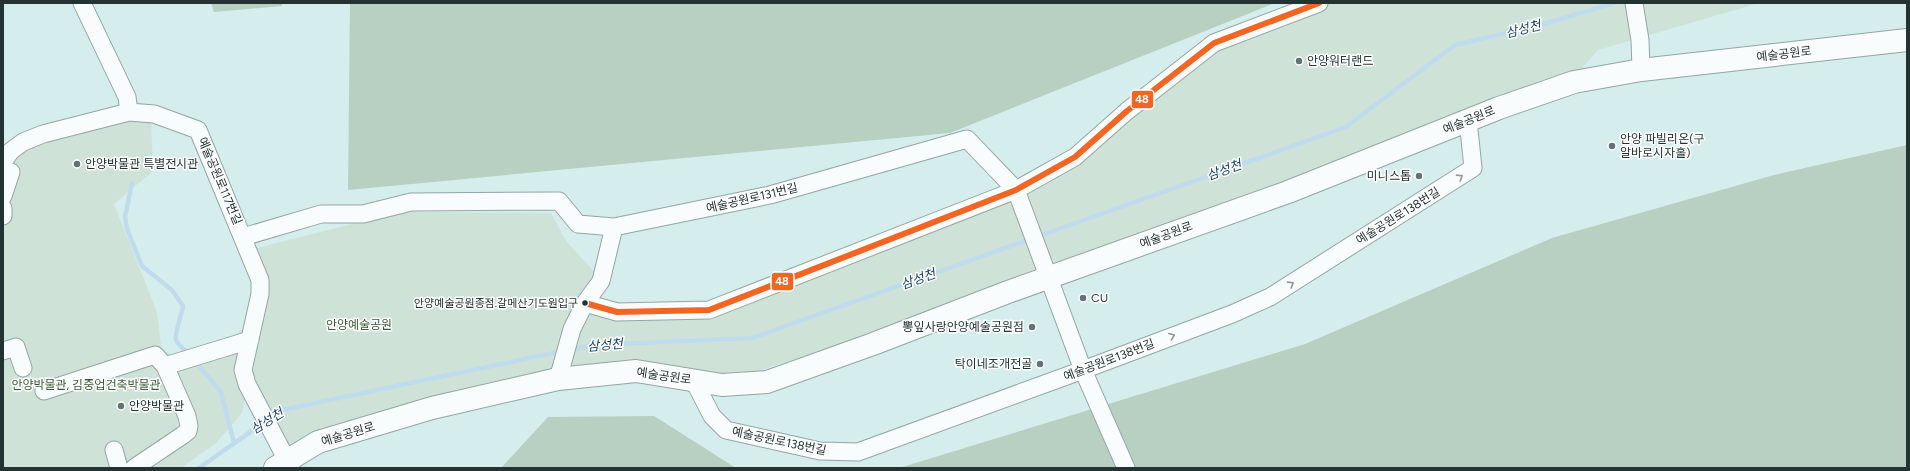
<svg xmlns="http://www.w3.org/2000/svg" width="1910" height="471" font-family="Figtree,'Noto Sans KR',sans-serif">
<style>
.green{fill:#cee2d8}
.forest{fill:#b8d0c1}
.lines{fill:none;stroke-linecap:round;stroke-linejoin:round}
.stream{stroke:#c0dcec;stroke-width:4.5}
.street-casing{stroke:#92a6a4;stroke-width:19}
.secondary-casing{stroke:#92a6a4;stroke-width:24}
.street{stroke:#f9fcfc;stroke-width:17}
.secondary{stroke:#f9fcfc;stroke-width:22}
.bus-1-casing{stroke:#fff;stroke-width:9}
.bus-1{stroke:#f26522;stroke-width:6}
.oneway{stroke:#8e9897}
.poi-dot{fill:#617473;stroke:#fff;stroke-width:1.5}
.bus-dot{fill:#223332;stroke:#fff;stroke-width:1.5}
.labels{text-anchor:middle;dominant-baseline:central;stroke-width:3;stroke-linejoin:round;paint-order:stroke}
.bus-label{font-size:11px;fill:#223332;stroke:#fff;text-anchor:end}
.street-label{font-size:12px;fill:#223332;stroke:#fff}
.poi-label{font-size:12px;fill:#223332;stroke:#fff;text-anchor:start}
.park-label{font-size:12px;fill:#375b33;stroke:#fff}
.water-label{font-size:13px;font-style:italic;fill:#144263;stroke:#fff}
.line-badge{stroke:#fff;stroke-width:1.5}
.badge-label{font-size:11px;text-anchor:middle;font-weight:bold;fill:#fff}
</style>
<rect width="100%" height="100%" fill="#d5edec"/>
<!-- green -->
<path class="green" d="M1314,3H1759L1598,50L1573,78L1049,275L722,383L580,374L288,459L252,391L250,339L255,322L253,249L400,212L551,213L566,241L601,279L586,302L709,309L1016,189L1127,109L1214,42Z
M117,118H151L153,171L114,204L157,312L161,346L171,356L229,339L248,325L246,393L242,413L216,443L181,468H3V175L5,169L31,143Z"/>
<!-- forest -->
<path class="forest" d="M211,3H282V6L214,12Z
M350,3H1275L950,133L348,190Z
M1907,145V468H899L1305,344L1552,238L1774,175Z
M654,416L736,468H501L548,417Z"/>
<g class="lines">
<!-- stream -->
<path class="stream" d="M132,183L125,217L127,229L142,266L172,290L183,306C182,313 174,335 176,340C178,345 185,350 189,354
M570,350L592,345L752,338L1346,127L1455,45L1540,25L1614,3
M195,361L221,392L234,443
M269,419L282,410L563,351
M199,468L263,423"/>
<!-- street casing -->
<g class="street-casing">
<path id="street" d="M82,3L127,97L129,112L154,114L198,130L260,280V294L243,370L247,384L291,468
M1634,3L1640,40L1641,70
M3,162L11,151L23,142L43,134L129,112
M3,196L11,172
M3,208V216
M243,237L321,214H363L411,202L559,201L578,224L614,227L770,195L967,139L1016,190L1083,370L1126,468
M585,303L617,312L709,310L1016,190L1075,157L1127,111L1214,43L1319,3
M3,351L16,347L23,368
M165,366L250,340
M558,379L572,329L585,303L601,281L614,227
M694,381L712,416L726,430L820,451L858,452L1083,370L1232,314L1270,297L1473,168L1468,120
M44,391L155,355L165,366L187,416L189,426L188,431L183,435L134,468
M114,450L119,468"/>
</g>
<!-- secondary casing -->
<g class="secondary-casing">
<path id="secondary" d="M275,468L318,442L432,408L558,379L636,371L722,385L767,382L873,344L1008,292L1288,192L1499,108L1574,82L1641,70L1907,40"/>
</g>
<!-- street -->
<use href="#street" class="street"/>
<!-- secondary -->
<use href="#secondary" class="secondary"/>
<!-- bus-1 casing -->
<g class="bus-1-casing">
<path id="bus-1" d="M585,303L617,312L709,310L1016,190L1075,157L1127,111L1214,43L1319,3"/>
</g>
<!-- bus-1 -->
<use href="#bus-1" class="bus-1"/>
</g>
<!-- one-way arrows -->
<defs><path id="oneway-chevron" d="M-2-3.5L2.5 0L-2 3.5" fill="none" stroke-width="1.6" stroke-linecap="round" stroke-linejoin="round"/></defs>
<g class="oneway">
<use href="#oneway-chevron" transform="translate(1460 177) rotate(-32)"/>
<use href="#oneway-chevron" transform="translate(1291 284) rotate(-32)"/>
<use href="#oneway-chevron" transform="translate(1172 336) rotate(-21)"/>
</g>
<!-- markers -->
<g class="poi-dot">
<circle cx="1299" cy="61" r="4"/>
<circle cx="1612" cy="146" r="4"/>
<circle cx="77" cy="164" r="4"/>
<circle cx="1419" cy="176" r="4"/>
<circle cx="1083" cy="298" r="4"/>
<circle cx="1032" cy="327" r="4"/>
<circle cx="1040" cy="364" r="4"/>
<circle cx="121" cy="406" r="4"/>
</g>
<circle class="bus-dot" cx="585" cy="303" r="3.5"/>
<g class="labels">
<!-- bus labels -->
<g class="bus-label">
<text x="578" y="303">안양예술공원종점.갈메산기도원입구</text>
</g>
<!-- street labels -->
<g class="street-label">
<text transform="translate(1784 54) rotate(-7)">예술공원로</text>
<text transform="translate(1469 120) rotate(-22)">예술공원로</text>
<text transform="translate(220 181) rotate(67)">예술공원로117번길</text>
<text transform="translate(752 198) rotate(-13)">예술공원로131번길</text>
<text transform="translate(1398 216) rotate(-32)">예술공원로138번길</text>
<text transform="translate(1166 235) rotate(-20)">예술공원로</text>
<text transform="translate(1109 360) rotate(-21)">예술공원로138번길</text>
<text transform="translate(664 376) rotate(8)">예술공원로</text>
<text transform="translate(348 434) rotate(-17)">예술공원로</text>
<text transform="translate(779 441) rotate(12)">예술공원로138번길</text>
</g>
<!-- poi labels -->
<g class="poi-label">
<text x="1307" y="61">안양워터랜드</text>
<text x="1620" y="139">안양 파빌리온(구<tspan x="1620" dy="14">알바로시자홀)</tspan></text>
<text x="85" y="164">안양박물관 특별전시관</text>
<text x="1411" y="176" text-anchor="end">미니스톱</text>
<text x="1091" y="298">CU</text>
<text x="1024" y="327" text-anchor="end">뽕잎사랑안양예술공원점</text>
<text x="1032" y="364" text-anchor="end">탁이네조개전골</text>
<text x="129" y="406">안양박물관</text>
</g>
<!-- park labels -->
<g class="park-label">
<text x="359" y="325">안양예술공원</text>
<text x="86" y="385">안양박물관, 김중업건축박물관</text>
</g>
<!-- water labels -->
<g class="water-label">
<text transform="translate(1523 29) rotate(-14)">삼성천</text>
<text transform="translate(1224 170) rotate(-20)">삼성천</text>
<text transform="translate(918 279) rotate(-20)">삼성천</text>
<text transform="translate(605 345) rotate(-5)">삼성천</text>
<text transform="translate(267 421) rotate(-32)">삼성천</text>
</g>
</g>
<g class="line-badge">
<rect x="1131" y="90" width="23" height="19" rx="4" fill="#f26522"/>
<rect x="771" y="272" width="23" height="19" rx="4" fill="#f26522"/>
</g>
<g class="badge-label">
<text x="1142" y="103">48</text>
<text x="782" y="285">48</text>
</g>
<!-- border -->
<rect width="1910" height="471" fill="none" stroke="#223332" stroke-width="8"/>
</svg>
